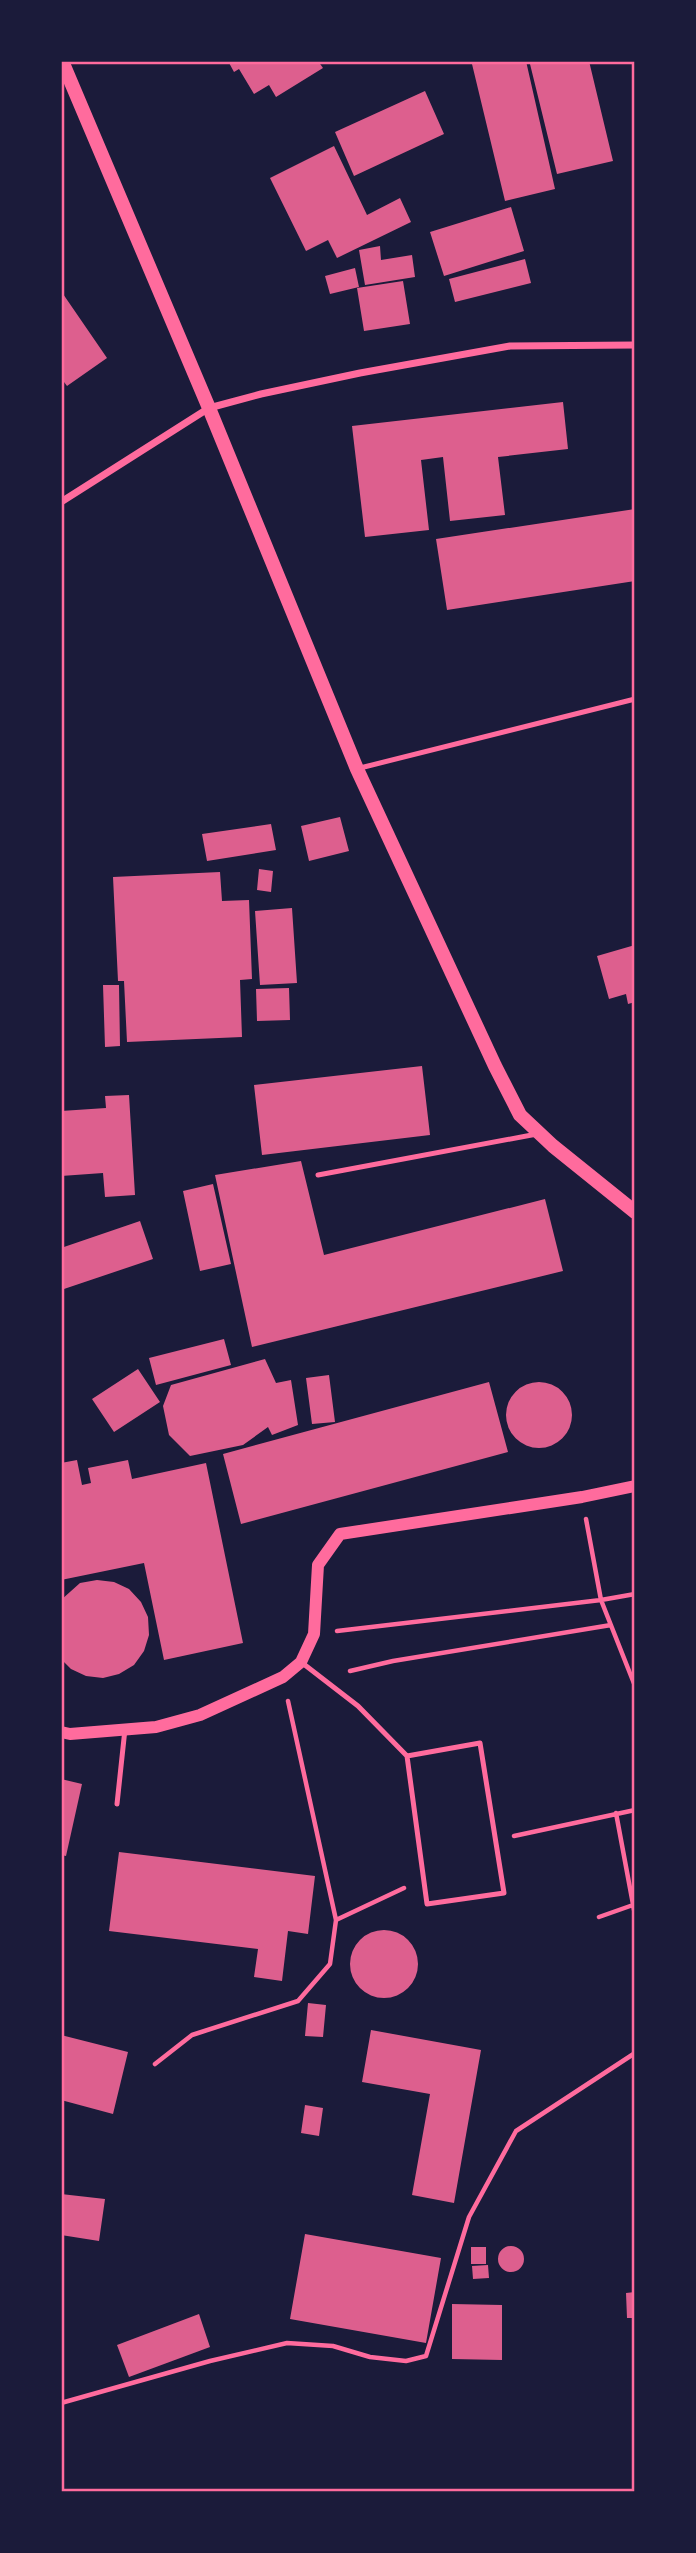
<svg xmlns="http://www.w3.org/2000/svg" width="696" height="2553" font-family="Mulish,sans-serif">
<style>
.building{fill:#dd5f8e}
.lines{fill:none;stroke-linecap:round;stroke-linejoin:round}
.path{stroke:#ff6b9d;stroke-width:4.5}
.service{stroke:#ff6b9d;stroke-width:5}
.minor{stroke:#ff6b9d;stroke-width:7}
.tertiary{stroke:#ff6b9d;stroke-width:12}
.secondary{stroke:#ff6b9d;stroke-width:14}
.neatline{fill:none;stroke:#ff6b9d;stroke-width:2.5}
</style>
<rect width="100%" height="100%" fill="#1b1b3a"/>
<!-- building -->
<path class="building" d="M228,61H318L323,68L276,97L269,85L254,94L239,69L234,72Z
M484,61H526L555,189L505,201L472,64Z
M542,61H589L613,161L557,174L530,64Z
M425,91L444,134L354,176L335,132Z
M334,146L367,215L400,198L411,222L337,258L328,240L306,251L270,178Z
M511,207L524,251L444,276L430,232Z
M380,246L381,260L412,255L415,277L365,285L359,250Z
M525,259L531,283L455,302L449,279Z
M355,268L359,287L330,294L325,276Z
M403,281L410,324L364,331L357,288Z
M61,291L107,358L67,386L61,378Z
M563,402L568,449L498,457L505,515L450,521L443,457L421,460L429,530L365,537L352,426Z
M635,509V581L447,610L436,539Z
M340,817L349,851L309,861L301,826Z
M271,824L276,850L207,861L202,834Z
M259,869L273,871L271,892L257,890Z
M220,872L222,901L249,900L252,979L240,980L242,1037L127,1042L124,981H118L113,877Z
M292,908L297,983L260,985L255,911Z
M635,945V1002L628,1004L626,994L609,999L597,956Z
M103,985H119L120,1046L105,1047Z
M289,988L290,1020L257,1021L256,989Z
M422,1066L430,1135L262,1155L254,1085Z
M129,1095L135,1195L105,1197L103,1173L61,1176V1111L106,1108L105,1096Z
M301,1161L324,1255L545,1199L563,1271L252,1347L215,1175Z
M213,1184L231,1264L200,1271L183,1191Z
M140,1221L153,1259L61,1290V1248Z
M224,1339L231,1365L156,1385L149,1358Z
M265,1359L276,1383L291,1380L298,1425L272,1435L268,1427L243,1445L190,1456L169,1435L163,1406L171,1385Z
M138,1369L160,1402L114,1432L92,1399Z
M329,1375L335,1422L312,1424L306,1378Z
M489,1382L508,1452L241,1524L223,1454Z
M506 1415a33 33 0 1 1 66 0a33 33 0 1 1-66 0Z
M77,1460L82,1485L91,1483L88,1468L128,1460L132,1479L206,1463L243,1643L164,1660L144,1563L61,1580V1463Z
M97,1580L114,1582L129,1589L141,1602L148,1617L149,1635L144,1651L134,1665L119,1674L103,1678L86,1676L71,1669L61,1659V1600L80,1583Z
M61,1779L82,1784L66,1856L61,1855Z
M119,1852L315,1876L308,1934L288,1931L282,1981L254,1977L258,1949L109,1931Z
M350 1964a34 34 0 1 1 68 0a34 34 0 1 1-68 0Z
M308,2003L326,2005L323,2037L305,2036Z
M371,2030L481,2050L454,2203L412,2195L430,2094L362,2082Z
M61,2035L128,2052L113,2114L61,2100Z
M305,2105L323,2108L319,2136L301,2133Z
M61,2194L105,2199L99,2241L61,2235Z
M305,2234L441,2258L426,2343L290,2319Z
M498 2259a13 13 0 1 1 26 0a13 13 0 1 1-26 0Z
M471,2247H486V2264H471Z
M488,2265L489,2278L473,2279L472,2266Z
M635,2292V2318H627L626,2293Z
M452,2304L502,2305V2360L452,2359Z
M199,2314L210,2347L129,2377L117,2345Z"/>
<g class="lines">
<!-- path -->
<path class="path" d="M586,1519L601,1600L635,1686
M337,1631L601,1600L635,1594
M350,1671L393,1661L611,1625
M288,1701L336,1920L404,1888
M616,1813L635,1915
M514,1836L635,1810
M599,1917L633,1905
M155,2064L192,2035L298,2001L330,1964L336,1920
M61,2403L210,2361L287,2343L333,2346L370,2357L406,2361L426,2356L469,2217L516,2131L635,2053"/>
<!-- service -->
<path class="service" d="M360,768L635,699
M318,1175L537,1134
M301,1662L358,1706L407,1756L427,1904L504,1893L480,1743L407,1756
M117,1804L125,1729"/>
<!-- minor -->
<path class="minor" d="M61,502L209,408L261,394L360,373L510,346L635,345"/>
<!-- tertiary -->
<path class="tertiary" d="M61,1732L70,1734L156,1727L200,1715L283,1677L301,1662L314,1634L318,1565L340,1534L582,1497L635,1486"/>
<!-- secondary -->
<path class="secondary" d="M62,61L209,408L357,769L495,1066L520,1115L553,1146L635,1212"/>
</g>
<!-- border -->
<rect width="696" height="2553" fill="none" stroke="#1b1b3a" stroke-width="126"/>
<rect x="63" y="63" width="570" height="2427" class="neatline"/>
</svg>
